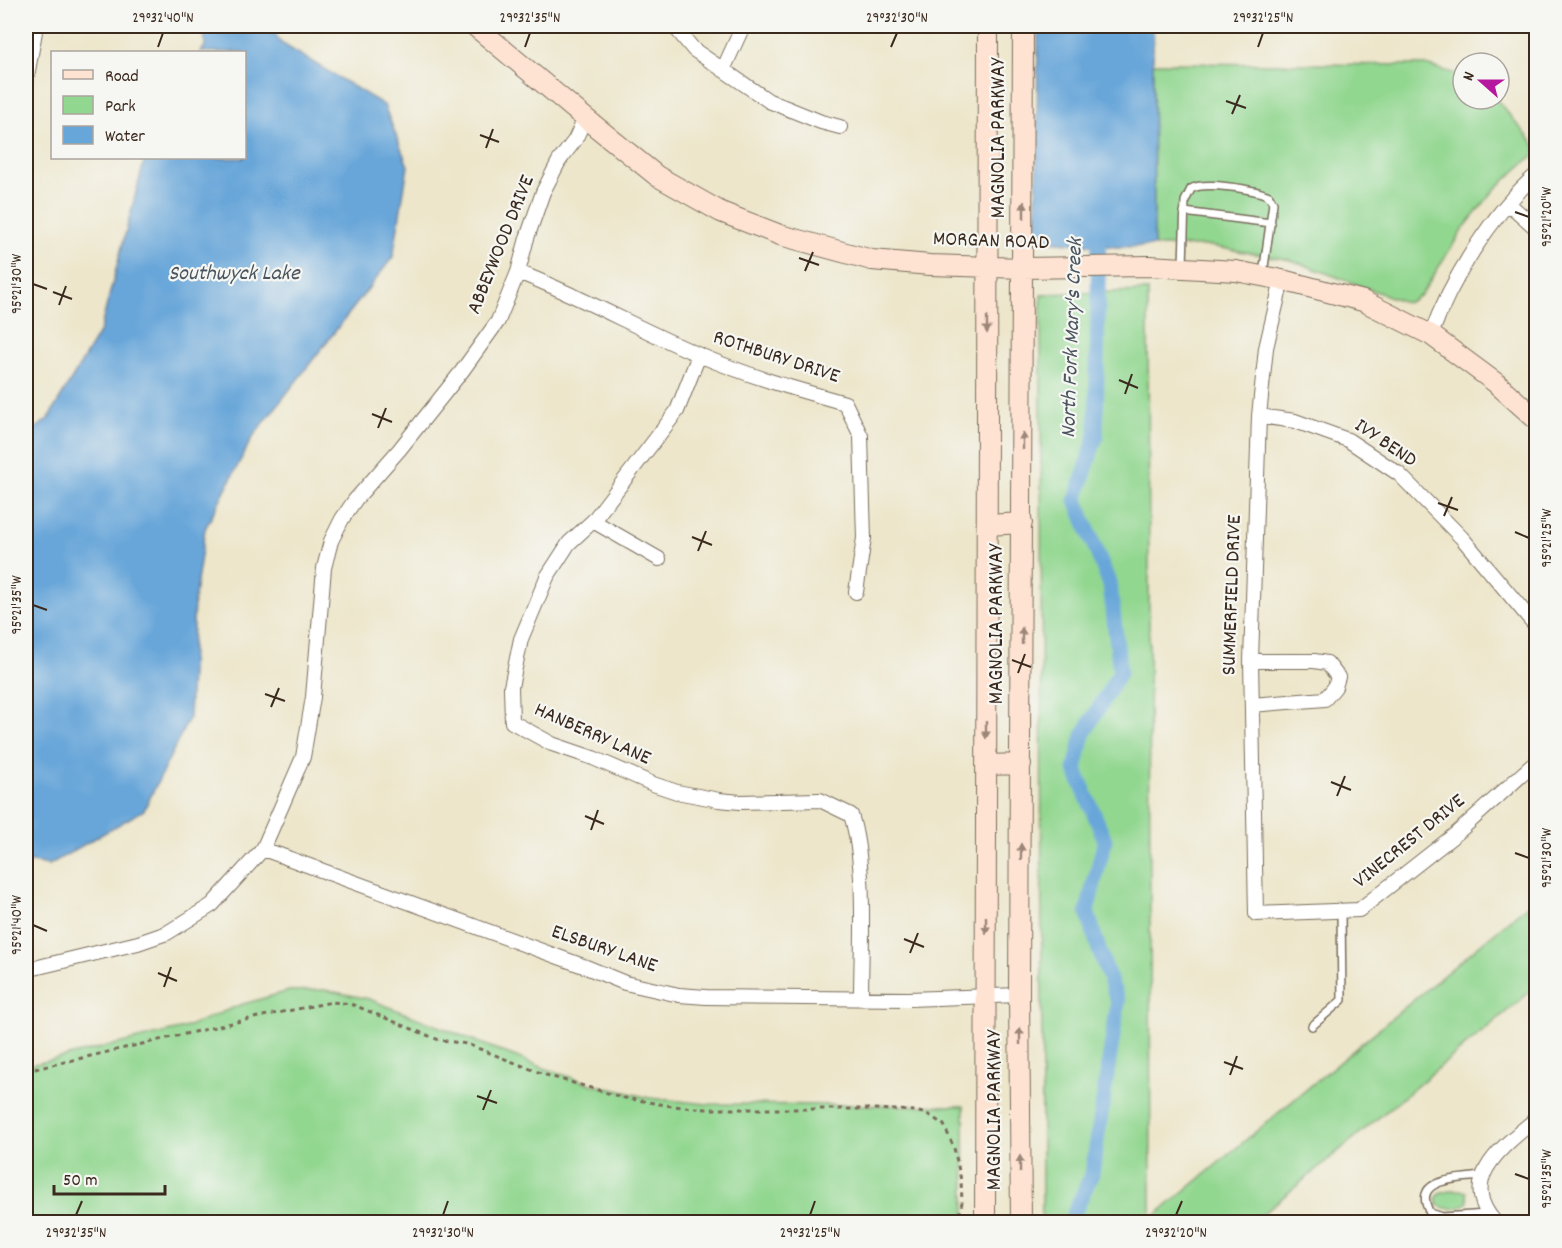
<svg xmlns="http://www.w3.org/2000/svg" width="1562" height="1248" font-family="Dekko,sans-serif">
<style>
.green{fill:#92d790;stroke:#668057;stroke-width:1.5}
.water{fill:#67a6d9;stroke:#51687c;stroke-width:1.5}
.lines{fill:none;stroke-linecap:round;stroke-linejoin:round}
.canal{stroke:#67a6d9;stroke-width:15}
.lane-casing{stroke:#796c5b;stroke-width:10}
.street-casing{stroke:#796c5b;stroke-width:16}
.secondary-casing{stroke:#796c5b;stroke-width:22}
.path{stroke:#796c5b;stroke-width:3;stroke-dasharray:4.5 4.5;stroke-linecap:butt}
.lane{stroke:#fff;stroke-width:7}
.street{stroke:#fff;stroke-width:14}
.secondary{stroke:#fee3d2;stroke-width:20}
.oneway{fill:#9c8678}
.ticks{fill:none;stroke:#3b2a1e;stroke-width:2}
.labels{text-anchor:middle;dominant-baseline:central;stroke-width:4.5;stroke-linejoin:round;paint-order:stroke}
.street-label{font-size:21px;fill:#3b2a1e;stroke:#f6f6f2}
.water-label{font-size:22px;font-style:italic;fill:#4a555f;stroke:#f6f6f2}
.neatline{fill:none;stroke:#3b2a1e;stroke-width:2}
.ticks-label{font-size:15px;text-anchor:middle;fill:#3b2a1e}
</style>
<rect width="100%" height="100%" fill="#f6f6f2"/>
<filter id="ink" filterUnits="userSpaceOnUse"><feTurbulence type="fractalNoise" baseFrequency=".0167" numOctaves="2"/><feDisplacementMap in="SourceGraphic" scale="12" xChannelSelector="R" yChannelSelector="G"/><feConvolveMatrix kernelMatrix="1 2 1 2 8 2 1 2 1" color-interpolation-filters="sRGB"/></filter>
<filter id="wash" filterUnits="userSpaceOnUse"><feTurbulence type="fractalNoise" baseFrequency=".008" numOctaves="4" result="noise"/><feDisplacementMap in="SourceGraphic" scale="24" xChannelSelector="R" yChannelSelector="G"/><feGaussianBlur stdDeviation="1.35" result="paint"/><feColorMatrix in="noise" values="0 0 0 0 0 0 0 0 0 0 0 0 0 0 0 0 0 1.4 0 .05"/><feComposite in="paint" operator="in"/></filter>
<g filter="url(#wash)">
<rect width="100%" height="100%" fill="#ede6cb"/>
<!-- green -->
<path class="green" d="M1153,63L1426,65L1463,76V99H1496L1536,146V153L1495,189L1463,229L1421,295L1407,303L1291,260L1210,246H1154Z
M1148,291L1151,1219L1536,898V987L1253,1222H1042L1041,294Z
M325,990L369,999L549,1070L591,1084L650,1098L707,1104L964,1106L965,1222H26V1066L184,1028L240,1005L289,991Z
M1453,1190H1460L1467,1192L1468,1202C1461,1209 1447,1211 1438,1205L1436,1199L1439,1194Z"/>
<!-- water -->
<path class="water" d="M204,26H270L281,43L384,105L408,166L393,257L252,438L205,529L194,602L189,718L144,810L49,865L26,861V436L48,419L100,331L145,158H244V52H201L205,46Z
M1038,26H1153L1154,246L1117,247L1036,240Z"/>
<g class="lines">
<!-- canal -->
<path class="canal" d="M1070,1222L1092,1174L1118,1002L1099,950L1087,911L1105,840L1075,769L1083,735L1120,672L1110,585L1076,500L1096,436L1099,226"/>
</g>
</g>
<g filter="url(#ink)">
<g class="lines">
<!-- lane casing -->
<g class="lane-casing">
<path id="lane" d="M1184,212L1271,223
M1183,265L1185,201L1191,189C1203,181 1255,189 1269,196L1273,203L1263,274
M1312,1026L1342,1000L1341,911
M1482,1176C1460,1179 1410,1177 1430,1213L1442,1217L1487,1214"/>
</g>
<!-- street casing -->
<g class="street-casing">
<path id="street" d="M674,26L694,50L769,101L821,122L840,127
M723,70L743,26
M26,82L36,26
M1509,204L1536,228
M518,272C580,296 637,328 697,354C745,375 795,389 845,403L861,436L864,538L856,592
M1282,280L1266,348L1259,416L1251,661L1256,914L1359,910L1457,833L1536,762
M1431,335C1450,281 1492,213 1536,175
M699,355L677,411L593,521L569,543L547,577L521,639L511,687L512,722L552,744L593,758L653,784L677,792L719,800L740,802L820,800L851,815C867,867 861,943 861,999
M1259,416L1295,421L1348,440L1399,474L1462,538L1536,626
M593,521L659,559
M1251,661H1314L1327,663L1338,677L1335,687L1325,699L1252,705
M263,849L586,967L625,983L679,995L706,997L909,999L1019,995
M26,970L138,943L167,933L212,905L263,849L303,757L313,697L324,568L331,541L342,519L355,500L399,450L462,371L498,321L518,272L527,238L543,192L559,161L575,140L585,118
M1495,1222C1456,1179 1505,1145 1536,1119"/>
</g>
<!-- secondary casing -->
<g class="secondary-casing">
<path id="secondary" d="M475,26L585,118L657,176L721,212L780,235L872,260L930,265L1023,268L1149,266L1236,271L1282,280L1363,301L1431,335L1496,383L1536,419
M987,525L1022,523
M986,765L1021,764
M985,1222L988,26
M1021,1222L1019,995L1023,26"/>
</g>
<!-- path -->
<path class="path" d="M26,1071L258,1017L332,1002L351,1004L439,1040L467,1044L546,1075L625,1098L672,1106L707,1109H872L916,1111L929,1115L944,1125L954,1148L961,1180L962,1202L958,1222"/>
<!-- lane -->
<use href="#lane" class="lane"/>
<!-- street -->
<use href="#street" class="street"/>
<!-- secondary -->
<use href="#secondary" class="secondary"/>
</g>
<!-- one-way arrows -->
<defs><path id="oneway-solid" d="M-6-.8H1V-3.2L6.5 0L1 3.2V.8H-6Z" transform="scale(1.5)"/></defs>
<g class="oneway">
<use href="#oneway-solid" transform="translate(1024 210) rotate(-90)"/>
<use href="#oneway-solid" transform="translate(987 325) rotate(90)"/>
<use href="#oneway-solid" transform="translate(1023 441) rotate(-90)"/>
<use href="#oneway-solid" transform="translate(1022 636) rotate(-90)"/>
<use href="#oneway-solid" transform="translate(986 730) rotate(90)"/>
<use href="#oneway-solid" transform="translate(1021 852) rotate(-90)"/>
<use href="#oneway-solid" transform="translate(986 925) rotate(90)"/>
<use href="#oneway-solid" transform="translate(1020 1036) rotate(-90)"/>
<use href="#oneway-solid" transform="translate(1020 1164) rotate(-90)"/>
</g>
</g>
<!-- ticks -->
<path class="ticks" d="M158,47L163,33M525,47L530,33M891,47L897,33M1258,47L1263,33M1226,101L1246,108M1232,114L1240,95M480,135L499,142M486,148L493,129M1515,212L1529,217M799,258L819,265M805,271L813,252M33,284L47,289M53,292L72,299M59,305L66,286M1119,380L1138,388M1125,394L1132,374M372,414L392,422M378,428L386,408M1438,503L1458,510M1444,516L1452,497M1515,532L1529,538M692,537L712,545M698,551L706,531M33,605L47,610M1012,660L1031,667M1018,673L1025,654M265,694L285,701M271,707L279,688M1331,782L1351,790M1337,796L1345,776M585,816L604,824M591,830L598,810M1515,853L1529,858M33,925L47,931M904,939L924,947M910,953L918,933M158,973L177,981M164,987L171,967M1224,1062L1243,1069M1230,1075L1237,1056M477,1096L497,1103M483,1110L491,1090M1515,1174L1529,1179M76,1215L82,1201M443,1215L448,1201M810,1215L815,1201M1176,1215L1182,1201"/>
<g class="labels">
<!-- street labels -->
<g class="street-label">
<text transform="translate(1000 138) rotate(-90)">MAGNOLIA PARKWAY</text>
<text transform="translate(991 242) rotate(2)">MORGAN ROAD</text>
<text transform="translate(502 245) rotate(-68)">ABBEYWOOD DRIVE</text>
<text transform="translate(776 358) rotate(18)">ROTHBURY DRIVE</text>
<text transform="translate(1385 444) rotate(34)">IVY BEND</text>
<text transform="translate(1233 595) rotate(-88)">SUMMERFIELD DRIVE</text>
<text transform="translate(998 624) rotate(-90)">MAGNOLIA PARKWAY</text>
<text transform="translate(592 735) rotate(24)">HANBERRY LANE</text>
<text transform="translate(1410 842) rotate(-39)">VINECREST DRIVE</text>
<text transform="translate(604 950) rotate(19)">ELSBURY LANE</text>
<text transform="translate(996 1110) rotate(-90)">MAGNOLIA PARKWAY</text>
</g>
<!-- water labels -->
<g class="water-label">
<text x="234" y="274">Southwyck Lake</text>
<text transform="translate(1073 338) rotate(-88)">North Fork Mary's Creek</text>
</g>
</g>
<!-- margin -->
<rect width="1562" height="1248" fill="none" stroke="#f6f6f2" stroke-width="66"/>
<!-- legend -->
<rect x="51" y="51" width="195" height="108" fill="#f6f6f2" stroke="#aba49d" stroke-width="1.5"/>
<rect x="63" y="70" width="30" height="9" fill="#fee3d2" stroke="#aba49d" stroke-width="1.5"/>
<text x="105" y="81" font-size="18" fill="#3b2a1e">Road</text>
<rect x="63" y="96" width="30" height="18" fill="#92d790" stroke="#aba49d" stroke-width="1.5"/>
<text x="105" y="111" font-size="18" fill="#3b2a1e">Park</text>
<rect x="63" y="126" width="30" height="18" fill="#67a6d9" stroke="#aba49d" stroke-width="1.5"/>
<text x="105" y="141" font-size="18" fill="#3b2a1e">Water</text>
<!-- north arrow -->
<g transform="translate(1481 81) rotate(291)"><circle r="28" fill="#f6f6f2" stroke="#aba49d" stroke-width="1.5"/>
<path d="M0-4.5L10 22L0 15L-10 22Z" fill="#b5179e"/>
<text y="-9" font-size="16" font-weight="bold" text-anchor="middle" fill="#3b2a1e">N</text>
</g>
<!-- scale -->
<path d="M54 1185v9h111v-9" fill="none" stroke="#3b2a1e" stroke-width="3"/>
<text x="63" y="1185" font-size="18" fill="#3b2a1e" stroke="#f6f6f2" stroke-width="4.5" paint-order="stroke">50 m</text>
<rect x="33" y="33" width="1496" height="1182" class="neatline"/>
<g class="ticks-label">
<text x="163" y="22">29°32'40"N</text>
<text x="530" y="22">29°32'35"N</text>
<text x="897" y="22">29°32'30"N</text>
<text x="1263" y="22">29°32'25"N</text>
<text transform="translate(1546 217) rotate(-90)" y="5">95°21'20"W</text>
<text transform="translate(16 284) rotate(-90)" y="5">95°21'30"W</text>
<text transform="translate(1546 538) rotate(-90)" y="5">95°21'25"W</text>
<text transform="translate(16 605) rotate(-90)" y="5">95°21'35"W</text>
<text transform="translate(1546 858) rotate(-90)" y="5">95°21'30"W</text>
<text transform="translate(16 925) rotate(-90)" y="5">95°21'40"W</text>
<text transform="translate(1546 1179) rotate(-90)" y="5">95°21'35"W</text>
<text x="76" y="1237">29°32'35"N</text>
<text x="443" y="1237">29°32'30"N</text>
<text x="810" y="1237">29°32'25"N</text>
<text x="1176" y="1237">29°32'20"N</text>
</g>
</svg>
